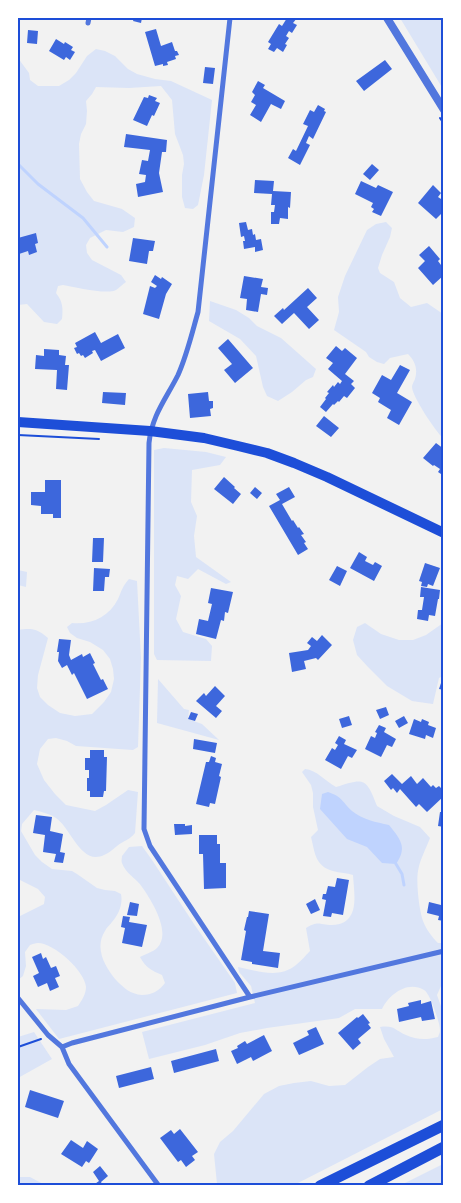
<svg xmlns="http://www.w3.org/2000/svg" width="461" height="1203" font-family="Raleway,sans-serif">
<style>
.green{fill:#dbe4f7}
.water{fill:#bfd3fe}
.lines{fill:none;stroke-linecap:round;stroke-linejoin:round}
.stream{stroke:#bfd3fe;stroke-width:3}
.building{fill:#3d67dc}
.path{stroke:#1d4ed8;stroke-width:2}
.minor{stroke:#5277de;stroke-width:5}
.tertiary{stroke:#5277de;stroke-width:8}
.primary{stroke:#1d4ed8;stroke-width:10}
.motorway{stroke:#1d4ed8;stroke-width:11}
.neatline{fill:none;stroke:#1d4ed8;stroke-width:2}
</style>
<rect width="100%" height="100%" fill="#f2f2f2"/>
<!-- green -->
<path class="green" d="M400,18H443V89Z
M96,49L105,51L115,56L128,69L137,74L155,79L171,81L212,100L204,175L198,205L193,209L185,208L182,197V175L184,164L183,155L175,134L172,100L161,86L129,88L96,87L92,94L86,101L87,111L86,124L81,134L79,144L80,179L87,192L94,201L122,209L135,218L134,227L123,232L106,230L90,238L86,245L87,253L92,260L121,275L126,282C123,284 119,288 116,290C107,295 75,287 63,285L58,286L56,293C63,302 63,308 62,319L57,324L44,322L27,304L18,305V58L29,73L30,80L38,86H59L69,80L76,73L87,56Z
M386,222L392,228L390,237L382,255L378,268L380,273L394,282L400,298L411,307L427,303L443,314V438C436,432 412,396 412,387C412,384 414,382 415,379C418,369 415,361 408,354L390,358L384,364L377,362L369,357L366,352L334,330L339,312L338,297L345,276L367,230L376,224Z
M210,301L236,310L249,318L257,326L281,338L316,369L313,377L306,380L292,392L278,401L267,396L263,387L256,356L240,339L209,321Z
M164,448L206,452L226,457L220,465L192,470L191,502L197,516L194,536L196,557L231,582L226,584L198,569L188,579L177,576L175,585L181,596L176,619L183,632L206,639L212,646L211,661L157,660L154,654V450Z
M18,570L27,572L26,587L18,585Z
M129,579L137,581L141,658L138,747L133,750L76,746L67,741L56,738L48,739L40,749L37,764L44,780L55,794L66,805L95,811L106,805L128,790L138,792L135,833C131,839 123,841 117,846C113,849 109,853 104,855C81,866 71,828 56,818C50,814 42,812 34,810L22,824L21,831L35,855L42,862L52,869L72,871L77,874L97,888L105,890L115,891L121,894C123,904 119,914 112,922C110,925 106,928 105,931C94,948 105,967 116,980C124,988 130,994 142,995C152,995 159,991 165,983L162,975C151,970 146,968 140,957C145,954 153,952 157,948C172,933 152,901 142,887C137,879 125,873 122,863C121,861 122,858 122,856L129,847L142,846L152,860L194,924L235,983L237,993L59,1039L36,1009L66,1010L78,1006C82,1000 86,994 86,987C85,971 54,943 38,943C35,943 33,944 30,945L25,952L26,966L23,976L18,980V917L44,904L45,897L38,889L18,879V630C31,628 37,628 48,638L38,675L37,688L40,697L48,705L60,713L75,716L92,714L104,702L111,692L114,679L113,669L110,659L103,650L90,642L77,638L70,633L67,627L72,623C91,625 109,617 118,599C122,590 122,587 129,579Z
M365,623L381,634L399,640H413L426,635L443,623V676L439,678L433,704L412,701L387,686L368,667L357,655L353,640L357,627Z
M158,679L184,709L189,710L188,719L202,724L219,740L157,723Z
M305,769C317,770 325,781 336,787C364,778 366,777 377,806L394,816L420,827L430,838C426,849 420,859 418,871C416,882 419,910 423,921C426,929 432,937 438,943H443V984L441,986L437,995L443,1012V1109L294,1185H213L217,1184L214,1154L220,1142L233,1131L264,1094L279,1086L294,1083L311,1081L329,1086L345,1085L368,1067L380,1059L394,1057L384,1039L380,1027C395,1025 394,1030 406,1035C416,1040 427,1040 438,1037C439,1034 440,1033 440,1030C440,1023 430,993 424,990C408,980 389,994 382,1009H355L339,1018L267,1028L240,1033L205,1045L149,1059L142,1032L255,1003L251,986L239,972L238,967C258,971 279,979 296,965C301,961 305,956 310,951L306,928C319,920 319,925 332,925C361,924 354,894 353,875C347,873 340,873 333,871C315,866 315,853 311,837L318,830L313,807V793L311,785L302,772Z
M34,1032L52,1059L18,1078V1037Z
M443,1164V1185H401Z
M18,1177H30L45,1185H18Z"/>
<!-- water -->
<path class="water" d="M328,792C343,797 342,802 352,811C363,820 376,822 389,825C400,839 408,847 396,864L382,863L367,847L347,839L320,809L322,794Z"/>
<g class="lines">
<!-- stream -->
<path class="stream" d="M18,164L38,184L83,218L107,247
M396,864L402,874L404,885"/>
</g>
<!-- building -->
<path class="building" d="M134,18H147V19L142,18L141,23L133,21Z
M287,18H297L293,23L297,25L292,33L289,31L286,36L289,38L285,44L287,45L283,52L277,48L274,52L268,49L271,44L268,42L279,24L282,26Z
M156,29L161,46L172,42L175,51H177L179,55L175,56L176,59L167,62L168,65L163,66V64L155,66L145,32Z
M28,30L38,31L37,44L27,43Z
M56,39L64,44L65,42L73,47L71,50L75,52L70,60L66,57L64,60L49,51Z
M385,60L392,69L364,91L356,81Z
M205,67L215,68L213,84L203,83Z
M258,81L265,85L263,88L285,101L281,109L271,104L261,122L250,115L256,105L251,102L255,95L252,92Z
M149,95L157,98L155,101L160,103L154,116L152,115L147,126L133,120L144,97L148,98Z
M318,105L325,109L324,111L326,112L313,139L309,136L306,143L310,145L300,165L288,158L293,149L296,151L308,126L303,124L310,110L314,112Z
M126,134L167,140L166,152H162L159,173L163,192L138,197L136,184L145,182L146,175L139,174L142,160L148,161L150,150L124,147Z
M372,164L379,170L370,180L363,174Z
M255,180L274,181L273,191L291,192L290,208L288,207V219L280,218L279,224H271V212H274L275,205H271L272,194L254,193Z
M361,181L376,188L378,185L393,192L381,216L372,212L374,209L371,207L373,203L355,194Z
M433,185L441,193L438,197L444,201V211L436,219L418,203Z
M246,222L248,230L252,229L253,235L255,234L256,240L261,239L263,250L255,252V247L244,249L243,241H245L244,236L241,237L239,223Z
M36,233L38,243L35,244L37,252L29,255L28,251L19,254L20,257H18V238Z
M133,238L155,241L153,251H149L147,264L129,261Z
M429,246L440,259L438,261L441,265L444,263V275L433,285L418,268L425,261L419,255Z
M155,275L161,279L162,277L172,284L166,294L159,319L143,314L150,286L155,288L157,286L151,282Z
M244,276L263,279L261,287L268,288L267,295L261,294L258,312L246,310L247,299L240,298Z
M308,288L317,298L307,307L319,320L309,329L294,313L282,324L274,316L283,308L284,310Z
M95,332L101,343L118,334L125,348L101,361L95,350L92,351L93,353L85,358L83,355L81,356L79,353L77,354L74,348L77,347L75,343Z
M228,339L253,368L235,383L224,370L232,364L218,348Z
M336,346L342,351L345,348L357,358L345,374L354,381L351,384L355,388L347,398L344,396L339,402L338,401L334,405L333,404L326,412L320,407L326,399L325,398L329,393L327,392L333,385L334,387L338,382L340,384L342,381L328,369L333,363L326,358Z
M44,349L59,350V355L66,356L65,365H69L67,390L56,389L57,370L35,369L36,355L44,356Z
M400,365L410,370L397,393L412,402L399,425L387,418L391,410L378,402L380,398L372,393L382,375L391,380Z
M103,392L126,393L125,405L102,403Z
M208,392L209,401H213V408L210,409L211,416L190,418L188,394Z
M324,416L339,428L331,437L316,426Z
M436,443L444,449V476L438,472L440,469L434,465L433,466L423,458Z
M224,477L235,487L234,488L241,494L233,504L214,489Z
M45,480H61V518H53V514H41V506L31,505V492H45Z
M255,487L262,493L257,499L250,493Z
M289,487L295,497L282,504L292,521L293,520L298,528L299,527L304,534L301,535L306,542L304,543L308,549L298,555L269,506L280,500L276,494Z
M93,538H104L103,562H92Z
M359,552L367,557L365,561L373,565L375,562L382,566L374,581L350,568Z
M425,563L440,568L433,586L428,584L427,587L421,586L422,582L419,581Z
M337,566L347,571L340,586L329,580Z
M94,568L110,569L109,577H105L104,591H93Z
M421,587L440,590L439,599H438L435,616L429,615L428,621L417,619L418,610H422L424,597H420Z
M211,588L233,592L228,613L225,612L224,621L221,620L216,639L196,634L199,619L208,621L212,604L208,603Z
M322,635L332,645L318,660L316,658L304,661L306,669L292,672L289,653L308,650L311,646L307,643L312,637L317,641Z
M59,639L71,640L69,655L71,660L82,654L83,657L90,653L95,663L93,664L101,680L103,679L108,689L87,699L74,673L72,675L67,665L62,668L58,661L59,652H57Z
M443,677H444V690L439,689Z
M215,686L225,696L216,706L222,711L216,718L196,701L204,693L206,696Z
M386,707L389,715L380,719L376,710Z
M191,712L198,714L195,721L188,719Z
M349,716L352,725L342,728L339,719Z
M404,716L408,723L399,728L395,721Z
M414,719L421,722L422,719L429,722L428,725L436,728L433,738L426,735L425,739L409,734Z
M379,725L386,728L384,732L396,739L392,747L387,745L381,757L365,749L371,736L375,738L377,733L375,732Z
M339,736L346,740L344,744L357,750L352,758L348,756L341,769L325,760L332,748L335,750L338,745L335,743Z
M194,739L217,743L215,753L193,749Z
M90,750H104V757H107L106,791H104L103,797H90V791H87V778H89V770H85V758H90Z
M211,756L216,758L215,762L222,764L219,776L221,777L215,804L210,803L209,807L196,804L206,762H209Z
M392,774L402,784L411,776L417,784L423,778L431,787L433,785L436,788L439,786L444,791V796L427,812L419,804L416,807L400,789L397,793L393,788L391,790L384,781Z
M440,812H444V827L438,826Z
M36,815L52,817L50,831L63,834L60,852L65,853L63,863L54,862L56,854L43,852L45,835L33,833Z
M174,824H185V826L192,825V834L175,835Z
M199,835H217V844H220V863H226V888L204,889L203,854H199Z
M337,878L349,880L343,915L332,913L331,917L323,916L326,900L322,899L323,894H326L328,886L335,887Z
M443,896H444V921L438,920L439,916L427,913L429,902L441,905Z
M315,899L320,910L311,914L306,904Z
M130,902L139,904L137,916L127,915Z
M249,911L269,914L263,951L280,953L278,968L252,964V962L241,960L246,931L244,930L247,917H248Z
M123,916L130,917L129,922L147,925L142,947L122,943L125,928L121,927Z
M41,953L43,959L46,957L51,968L56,966L60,976L55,978L59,987L50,991L47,983L38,987L33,976L39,973L32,957Z
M421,1000V1004L431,1001L435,1019L422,1021L421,1017L399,1022L397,1009L409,1006L408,1003Z
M363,1014L370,1023L368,1024L371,1028L358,1039L361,1043L353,1050L338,1033L357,1017L358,1018Z
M316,1027L324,1044L299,1055L293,1043L309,1035L307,1031Z
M264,1035L272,1051L253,1061L251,1057L237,1064L231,1051L238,1048L237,1046L245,1041L247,1044Z
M216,1049L219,1061L174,1073L171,1061Z
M151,1067L154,1079L119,1088L116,1076Z
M30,1090L64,1101L58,1118L25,1107Z
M180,1129L198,1152L192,1156L195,1160L186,1167L181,1160L178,1162L160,1138L171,1130L174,1134Z
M71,1140L83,1148L87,1141L98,1149L89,1163L86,1161L82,1167L61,1154Z
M100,1166L108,1176L101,1182L103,1186H92L99,1181L93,1172Z"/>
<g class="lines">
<!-- path -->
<path class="path" d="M440,118L444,124
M18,435L99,439
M18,1047L41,1039"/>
<!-- minor -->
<path class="minor" d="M230,18L198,312C192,333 187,355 178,375C166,399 152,415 149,443L144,829L150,846L250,997
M88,23L89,18
M18,998L48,1035L62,1047L69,1064L159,1186
M62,1047L72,1043L250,997L444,951"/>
<!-- tertiary -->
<path class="tertiary" d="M387,18L444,110"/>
<!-- primary -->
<path class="primary" d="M18,422L150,431L204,438L238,446L267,453L294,463L327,477L444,533"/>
<!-- motorway -->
<path class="motorway" d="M320,1186L444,1125
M369,1186L444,1147"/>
</g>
<!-- border -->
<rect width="461" height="1203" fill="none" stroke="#ffffff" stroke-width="38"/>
<rect x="19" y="19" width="423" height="1165" class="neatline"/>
</svg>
